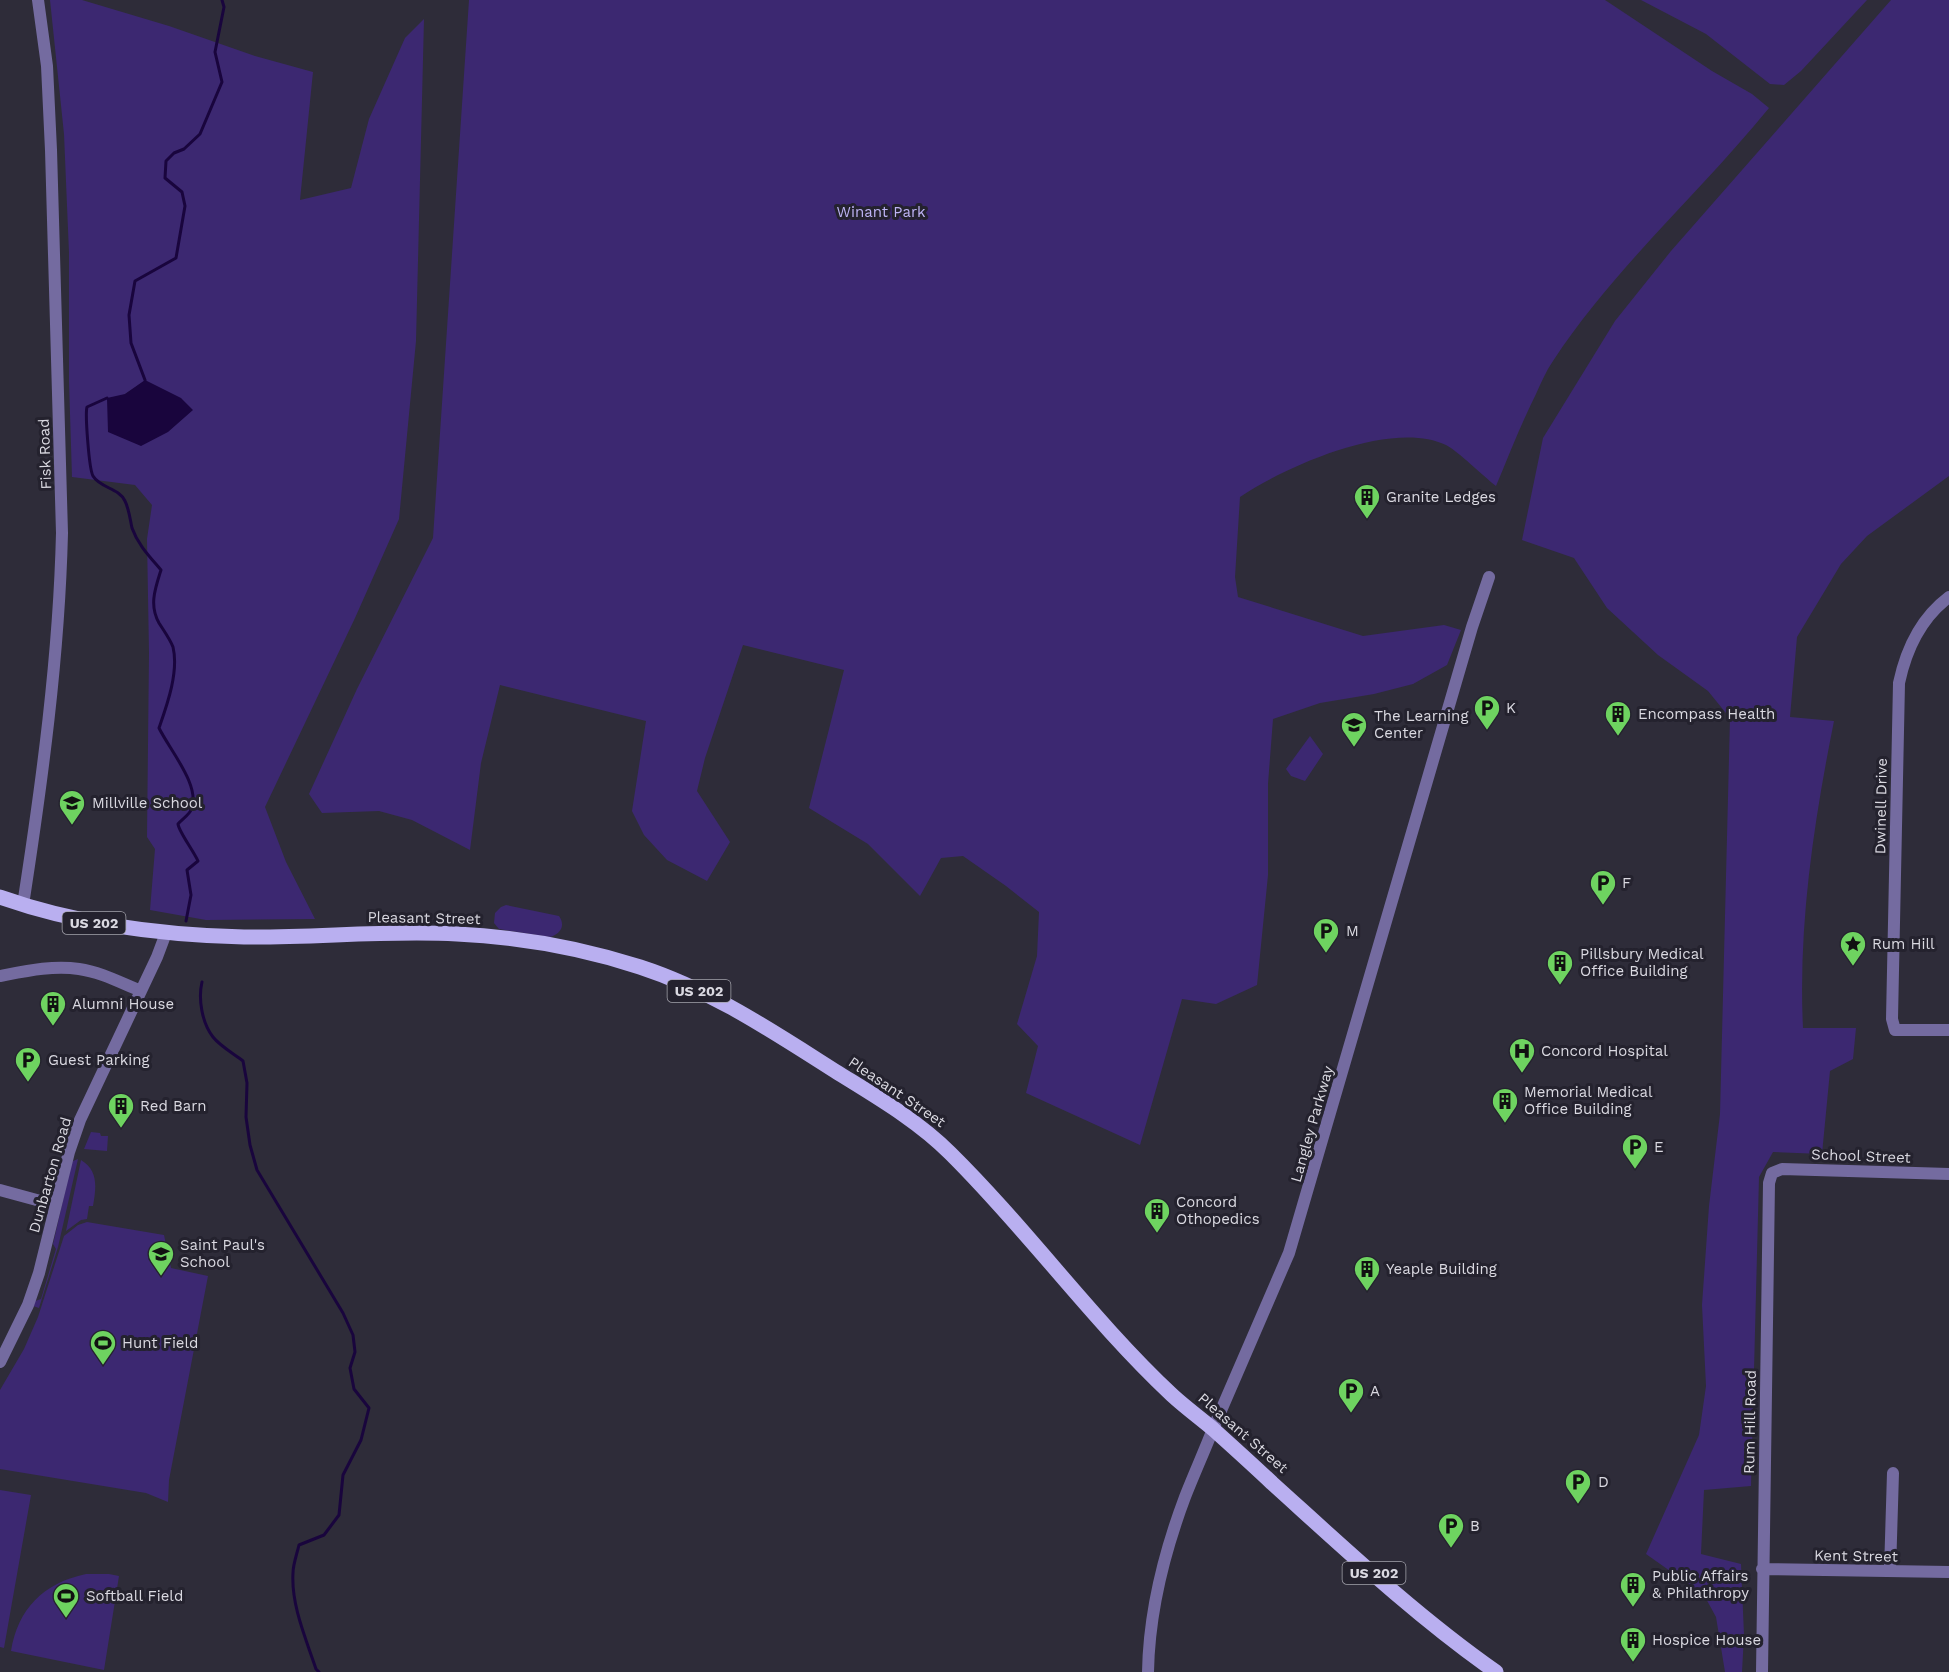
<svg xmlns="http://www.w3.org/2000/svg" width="1949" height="1672" font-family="'Work Sans',sans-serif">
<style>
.green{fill:#3c2871;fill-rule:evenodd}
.water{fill:#19053d}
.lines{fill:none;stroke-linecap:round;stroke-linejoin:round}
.stream{stroke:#19053d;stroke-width:3}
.minor{stroke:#746ba0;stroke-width:12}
.tertiary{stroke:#746ba0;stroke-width:12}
.primary{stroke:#b9aff0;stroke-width:15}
.labels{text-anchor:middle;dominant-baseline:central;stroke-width:6;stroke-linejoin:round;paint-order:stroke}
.shield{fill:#24222e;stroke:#a3a2ab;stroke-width:1.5}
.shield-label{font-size:14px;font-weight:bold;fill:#dad9e1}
.park-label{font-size:15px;fill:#bfb5f6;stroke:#24222e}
.street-label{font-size:15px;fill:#dad9e1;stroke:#24222e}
.poi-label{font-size:15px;fill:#dad9e1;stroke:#24222e;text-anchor:start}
</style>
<rect width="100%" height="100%" fill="#2e2c39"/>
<!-- green -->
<path class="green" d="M50,0H82L169,26L255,56L313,72L300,200L351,188L369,119L405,38L424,19L416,341L399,519L355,618L265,807L286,862L315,919L206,920L150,910L155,849L147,837L149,653L147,539L152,505L135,485L72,477L69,382V253L64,134ZM145,381L141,446L125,394Z
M469,0H1605L1712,71L1752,94L1769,108C1699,194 1614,268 1553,361C1546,371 1541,383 1536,394C1521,424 1509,455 1496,486C1483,476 1459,452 1446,445C1392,419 1286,466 1240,497L1235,577L1238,597L1363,636L1444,625L1461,630L1447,665L1413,684L1374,694L1320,703L1273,719L1268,784V875L1257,985L1216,1004L1182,999L1140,1145L1026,1093L1038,1046L1017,1024L1037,956L1039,912L1006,886L963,856L941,858L920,896L868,844L809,808L844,670L743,645L705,758L697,791L730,842L707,881L667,860L644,835L632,811L646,721L500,685L481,763L470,850L412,820L379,811L322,813L309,794L357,689L433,538Z
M1641,0H1867L1801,71L1784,85L1770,84L1706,34Z
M1891,0H1949V476L1867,536L1841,564L1797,637L1790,717L1834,721C1814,821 1798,925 1803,1028H1856L1853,1059L1830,1071L1822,1154L1773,1152L1759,1177L1751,1486L1704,1490L1701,1554L1741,1564L1744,1635L1742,1672H1725L1716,1617L1704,1595L1646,1554L1699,1435L1706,1386L1702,1305L1709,1206L1720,1114L1730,718L1708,691L1658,655L1607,608L1574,558L1522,540L1543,438L1615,321L1671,251Z
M1310,736L1323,754L1305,781L1291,776L1286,769Z
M506,905L559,916C566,926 560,934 550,937L499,929L494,923L495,913L501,907Z
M91,1132L100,1133L101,1136H108L107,1151L84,1149Z
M78,1159L58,1247L39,1308L33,1306L35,1301L41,1299L56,1249L53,1244L71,1165L73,1161Z
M81,1160C99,1171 96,1188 93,1206H89L87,1219L81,1220L66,1231Z
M87,1222L164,1235L171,1268L208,1276L169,1480L168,1502L146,1493L0,1469V1390L24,1349L38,1317L64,1236L78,1225Z
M0,1490L31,1495L4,1648L0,1647Z
M86,1574H109L119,1576L104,1670L11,1651C18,1609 43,1583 86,1574Z"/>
<!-- water -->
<path class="water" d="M145,380L181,398L193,410L168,432L141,446L108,432L107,398L125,394Z"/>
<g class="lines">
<!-- stream -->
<path class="stream" d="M145,380L131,343L129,315L135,281L176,258L185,206L182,192L165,178L166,161L174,153L184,149L200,134L222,82L215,52L224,7L222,0
M107,398L87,407C85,414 89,469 93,476C100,488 119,488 125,501C129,509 130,519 132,528C138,545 150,557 161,570C155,589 149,605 159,623C164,631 170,639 173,647C179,672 167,705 159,728C169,749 202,787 191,810C189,815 182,819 178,824C179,832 193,850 198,861L187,870L191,895L186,921
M202,982C198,999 202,1023 213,1037C220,1046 234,1054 243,1061L247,1083L246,1117L250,1145L257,1170L343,1313L353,1335L355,1352L350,1368L354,1389L369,1408L361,1440L343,1475L339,1515L324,1535L299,1545C297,1554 293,1564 293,1573C291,1605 306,1639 316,1669L319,1672"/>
<!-- minor -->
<path class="minor" d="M1949,597C1921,618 1906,650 1899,683L1892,1019L1895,1030H1949
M23,905C42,782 59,657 62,533L51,150L47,66L38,0
M0,976C26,971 53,965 79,969C101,972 121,983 141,991
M0,1190L55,1205
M0,1362L28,1305L39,1273L69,1152L80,1120L157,957L166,933
M1213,1429L1289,1253L1472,627L1489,577
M1762,1569L1949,1572
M1890,1571L1893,1473
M1762,1672L1769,1183L1772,1173L1782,1169L1949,1174"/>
<!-- tertiary -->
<path class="tertiary" d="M1148,1672C1149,1612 1164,1553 1185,1497C1194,1474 1204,1452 1213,1429"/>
<!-- primary -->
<path class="primary" d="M0,897C79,925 161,935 244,937C315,938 386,930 457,934C518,937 581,948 640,967C711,990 772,1031 835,1071C875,1096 917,1120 950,1153C1028,1230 1092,1320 1172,1395C1185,1407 1200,1418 1213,1429C1233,1447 1253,1465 1272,1483C1344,1548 1416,1616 1496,1672"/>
</g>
<!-- icons -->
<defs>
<g id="building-pin" transform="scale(1.35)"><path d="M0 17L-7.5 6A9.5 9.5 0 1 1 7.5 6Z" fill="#6ed360" stroke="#24222e"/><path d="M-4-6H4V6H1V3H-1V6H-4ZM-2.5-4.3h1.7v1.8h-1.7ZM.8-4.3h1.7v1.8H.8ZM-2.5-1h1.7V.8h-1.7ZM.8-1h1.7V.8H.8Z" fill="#111"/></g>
<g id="parking-pin" transform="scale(1.35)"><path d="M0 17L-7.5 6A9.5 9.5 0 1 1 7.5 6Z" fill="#6ed360" stroke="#24222e"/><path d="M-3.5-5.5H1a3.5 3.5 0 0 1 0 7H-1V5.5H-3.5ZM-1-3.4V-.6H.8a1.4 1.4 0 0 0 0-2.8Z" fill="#111"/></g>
<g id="school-pin" transform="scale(1.35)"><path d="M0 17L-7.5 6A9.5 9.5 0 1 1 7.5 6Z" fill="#6ed360" stroke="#24222e"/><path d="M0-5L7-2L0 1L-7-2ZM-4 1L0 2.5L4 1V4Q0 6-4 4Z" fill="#111"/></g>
<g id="sight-pin" transform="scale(1.35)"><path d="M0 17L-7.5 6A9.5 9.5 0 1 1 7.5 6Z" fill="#6ed360" stroke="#24222e"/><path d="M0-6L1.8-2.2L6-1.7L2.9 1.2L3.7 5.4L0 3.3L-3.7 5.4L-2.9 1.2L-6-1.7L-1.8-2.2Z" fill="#111"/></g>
<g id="hospital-pin" transform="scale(1.35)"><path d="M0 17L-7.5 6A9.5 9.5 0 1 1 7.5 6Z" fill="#6ed360" stroke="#24222e"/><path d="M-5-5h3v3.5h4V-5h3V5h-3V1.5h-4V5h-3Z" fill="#111"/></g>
<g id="stadium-pin" transform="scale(1.35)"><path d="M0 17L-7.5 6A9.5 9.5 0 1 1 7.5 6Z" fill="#6ed360" stroke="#24222e"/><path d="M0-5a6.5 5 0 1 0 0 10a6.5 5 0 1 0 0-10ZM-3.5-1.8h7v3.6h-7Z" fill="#111"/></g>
</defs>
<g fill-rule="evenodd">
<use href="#building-pin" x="1367" y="497"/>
<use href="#parking-pin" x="1487" y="708"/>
<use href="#building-pin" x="1618" y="714"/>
<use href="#school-pin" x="1354" y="725"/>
<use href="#school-pin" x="72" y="803"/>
<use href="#parking-pin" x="1603" y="883"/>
<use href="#parking-pin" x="1326" y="931"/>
<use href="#sight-pin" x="1853" y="944"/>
<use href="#building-pin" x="1560" y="963"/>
<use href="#building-pin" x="53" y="1004"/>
<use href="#hospital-pin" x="1522" y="1051"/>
<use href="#parking-pin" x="28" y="1060"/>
<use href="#building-pin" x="1505" y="1101"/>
<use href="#building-pin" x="121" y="1106"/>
<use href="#parking-pin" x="1635" y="1147"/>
<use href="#building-pin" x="1157" y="1211"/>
<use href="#school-pin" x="161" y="1254"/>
<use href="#building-pin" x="1367" y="1269"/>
<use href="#stadium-pin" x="103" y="1343"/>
<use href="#parking-pin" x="1351" y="1391"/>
<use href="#parking-pin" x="1578" y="1482"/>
<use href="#parking-pin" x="1451" y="1526"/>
<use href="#building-pin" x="1633" y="1585"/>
<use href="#stadium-pin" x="66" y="1596"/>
<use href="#building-pin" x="1633" y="1640"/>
</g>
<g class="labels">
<!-- shield labels -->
<g class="shield">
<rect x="62.5" y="912" width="63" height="22" rx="4.5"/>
<rect x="667.5" y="980" width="63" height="22" rx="4.5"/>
<rect x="1342.5" y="1562" width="63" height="22" rx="4.5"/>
</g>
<g class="shield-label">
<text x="94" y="923">US 202</text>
<text x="699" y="991">US 202</text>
<text x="1374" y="1573">US 202</text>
</g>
<!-- park labels -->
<g class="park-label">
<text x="881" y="212">Winant Park</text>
</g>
<!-- street labels -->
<g class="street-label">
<text transform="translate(45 454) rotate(-92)">Fisk Road</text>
<text transform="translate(1881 806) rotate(-89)">Dwinell Drive</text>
<text transform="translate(424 918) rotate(1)">Pleasant Street</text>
<text transform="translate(897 1092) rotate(34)">Pleasant Street</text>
<text transform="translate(1312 1124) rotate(-74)">Langley Parkway</text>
<text transform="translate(1861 1156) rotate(2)">School Street</text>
<text transform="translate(50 1175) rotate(-74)">Dunbarton Road</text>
<text transform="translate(1750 1422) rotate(-89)">Rum Hill Road</text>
<text transform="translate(1243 1433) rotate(41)">Pleasant Street</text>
<text transform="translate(1856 1556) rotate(1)">Kent Street</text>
</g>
<!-- poi labels -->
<g class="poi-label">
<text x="1386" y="497">Granite Ledges</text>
<text x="1506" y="708">K</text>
<text x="1638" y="714">Encompass Health</text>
<text x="1374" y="716">The Learning<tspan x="1374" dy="17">Center</tspan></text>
<text x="92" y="803">Millville School</text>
<text x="1622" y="883">F</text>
<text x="1346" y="931">M</text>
<text x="1872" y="944">Rum Hill</text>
<text x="1580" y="954">Pillsbury Medical<tspan x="1580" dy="17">Office Building</tspan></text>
<text x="72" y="1004">Alumni House</text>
<text x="1541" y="1051">Concord Hospital</text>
<text x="48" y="1060">Guest Parking</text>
<text x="1524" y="1092">Memorial Medical<tspan x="1524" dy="17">Office Building</tspan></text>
<text x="140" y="1106">Red Barn</text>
<text x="1654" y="1147">E</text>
<text x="1176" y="1202">Concord<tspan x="1176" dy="17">Othopedics</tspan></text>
<text x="180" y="1245">Saint Paul's<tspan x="180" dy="17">School</tspan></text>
<text x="1386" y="1269">Yeaple Building</text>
<text x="122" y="1343">Hunt Field</text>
<text x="1370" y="1391">A</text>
<text x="1598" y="1482">D</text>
<text x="1470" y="1526">B</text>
<text x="1652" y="1576">Public Affairs<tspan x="1652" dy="17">&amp; Philathropy</tspan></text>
<text x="86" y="1596">Softball Field</text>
<text x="1652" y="1640">Hospice House</text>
</g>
</g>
</svg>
